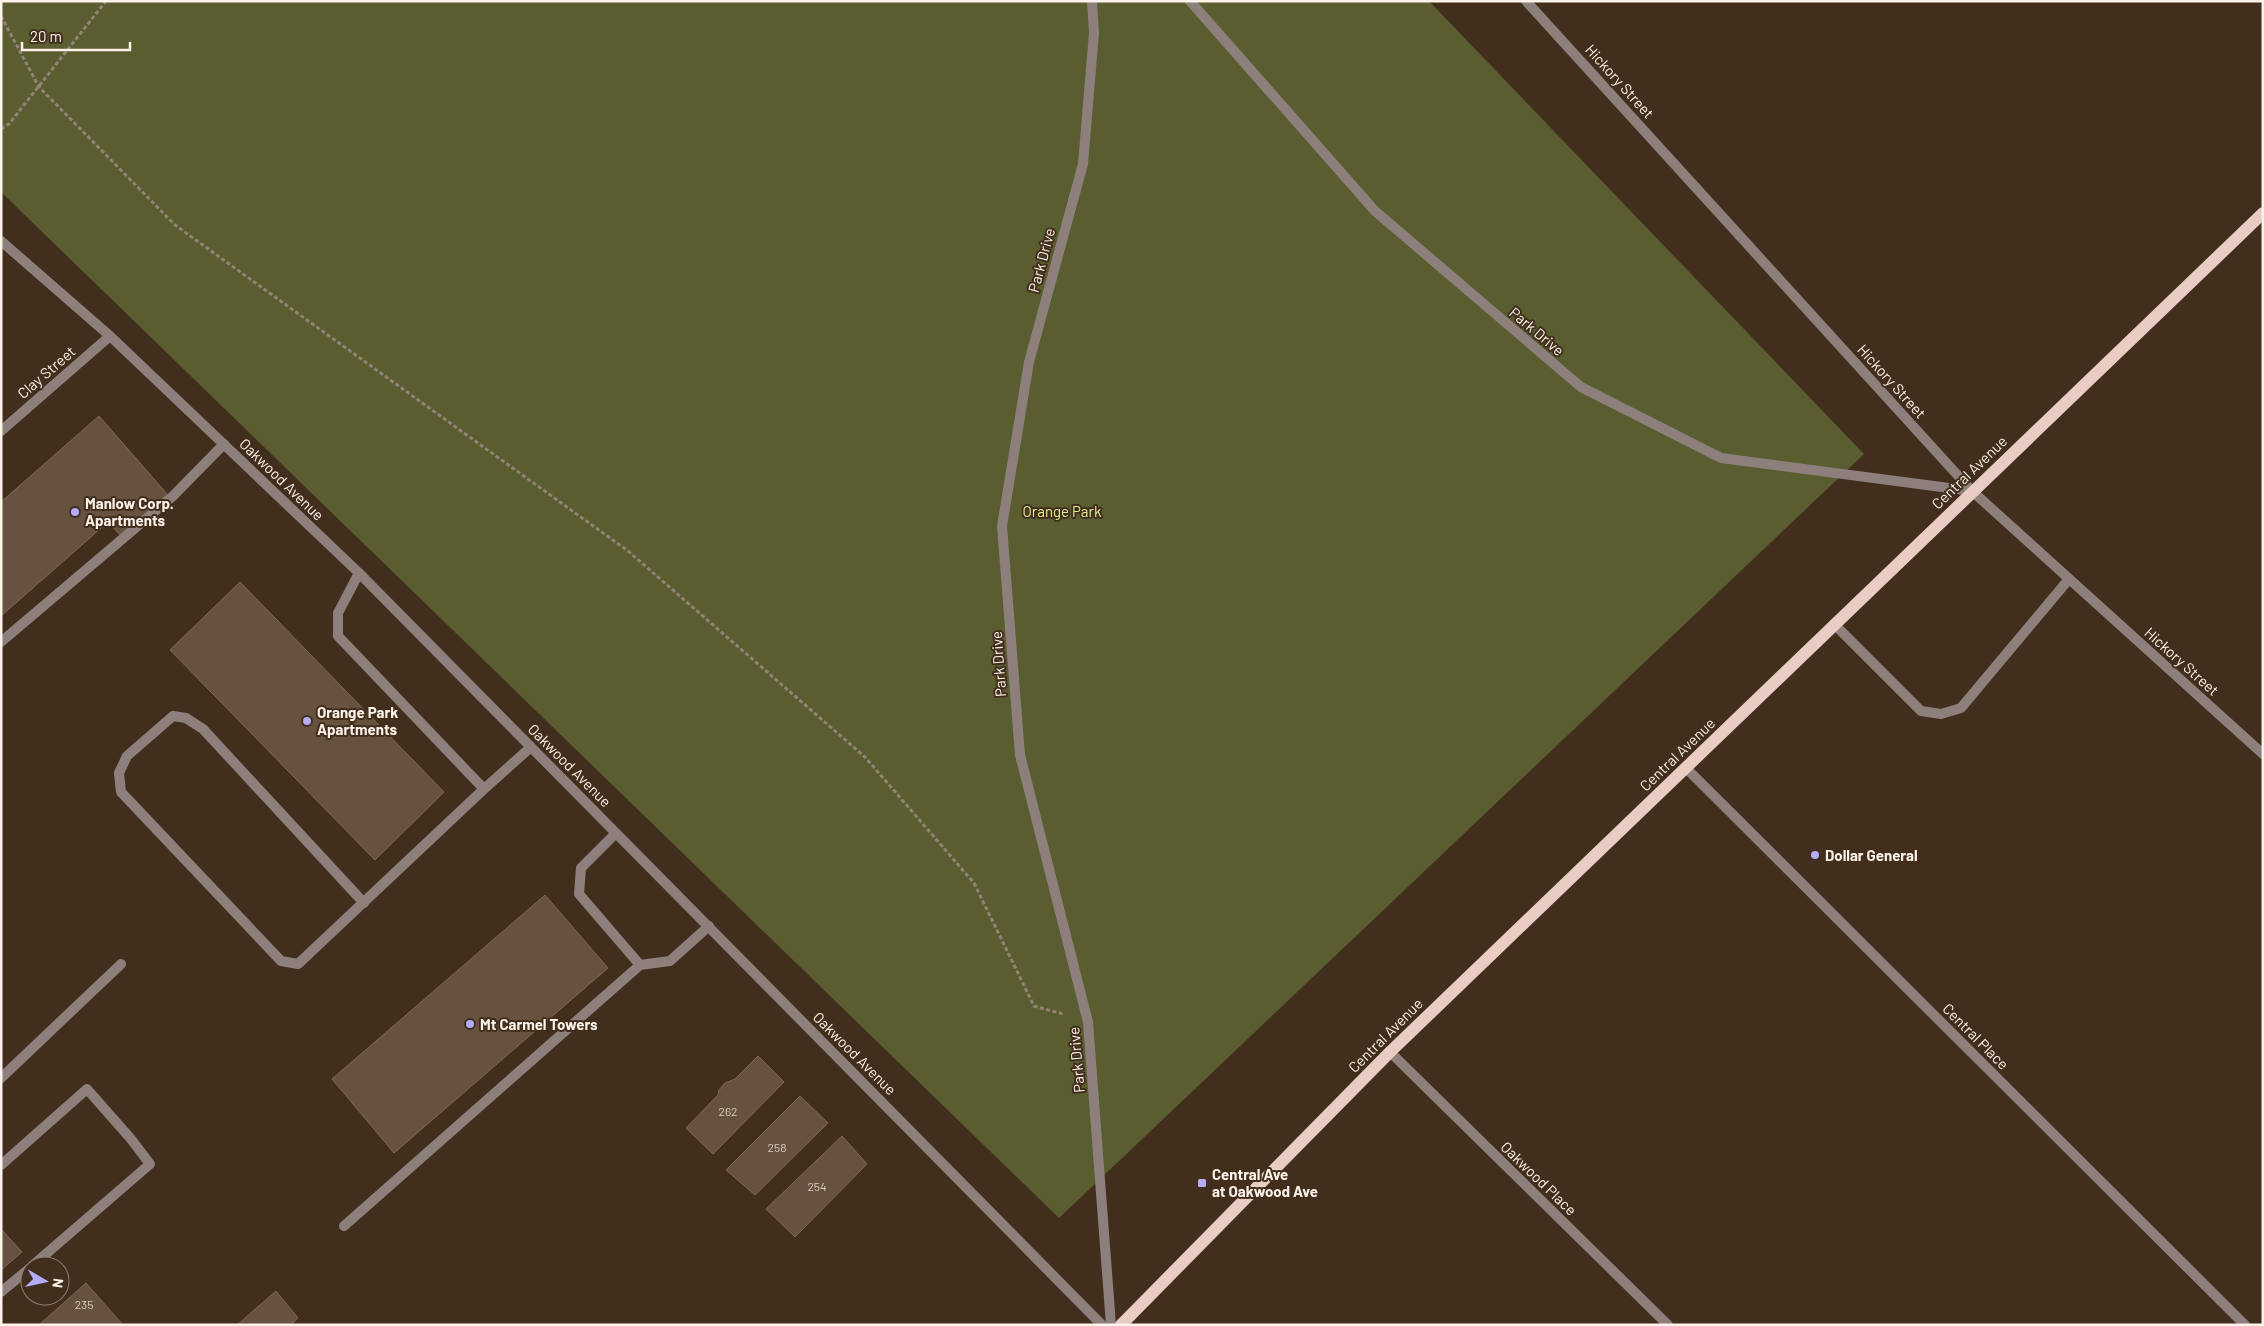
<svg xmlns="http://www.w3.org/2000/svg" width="2264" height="1326" font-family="Barlow,sans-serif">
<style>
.green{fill:#595d30}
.building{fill:#67523f;stroke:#7f6855}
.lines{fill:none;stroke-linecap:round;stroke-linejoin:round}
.path{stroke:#938375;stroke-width:3;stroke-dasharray:4 2.5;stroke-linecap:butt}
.service{stroke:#8d7f7c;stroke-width:10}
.minor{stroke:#8d7f7c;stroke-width:10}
.primary{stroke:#e9ccc4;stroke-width:12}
.poi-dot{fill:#b5acf8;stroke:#422e1c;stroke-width:2}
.labels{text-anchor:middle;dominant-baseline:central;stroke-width:4;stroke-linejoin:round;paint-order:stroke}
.number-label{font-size:12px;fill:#d8cbbf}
.street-label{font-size:15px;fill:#fdf3ea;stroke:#422e1c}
.poi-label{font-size:15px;font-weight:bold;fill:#fdf3ea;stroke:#422e1c;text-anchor:start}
.park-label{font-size:15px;fill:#e3ed96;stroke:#422e1c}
</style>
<rect width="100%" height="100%" fill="#422e1c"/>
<!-- green -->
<path class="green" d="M1,1H1429L1864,454L1059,1218L1,192Z"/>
<!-- building -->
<path class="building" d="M99,416L168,495L121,536L108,522L1,616V502Z
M240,582L444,792L375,860L170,650Z
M545,895L608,968L394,1153L332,1079Z
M758,1056L784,1082L713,1154L686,1128L718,1095L719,1090L725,1083L735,1079Z
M800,1096L828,1123L755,1195L726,1170Z
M842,1136L867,1164L795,1237L766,1209Z
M1,1229L22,1252L1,1270Z
M86,1283L123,1325H39Z
M276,1291L298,1318L291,1325H237Z"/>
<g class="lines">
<!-- path -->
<path class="path" d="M1,16L39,87L175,225L628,551L865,757L974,883L1034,1006L1063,1014
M1,129L9,124L106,1"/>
<!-- service -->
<path class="service" d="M359,573L338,613V636L484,789
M1834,624L1921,711L1941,714L1961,708L2069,579
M1,642L173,496L224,444
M616,833L581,868L579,894L640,965
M364,903L203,729L186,718L173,716L127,756L119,773L121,792L281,961L298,964L484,789L531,747
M1,1078L121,964
M1,1165L87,1089L131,1139L150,1164L32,1266
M344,1226L640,965L670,961L709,926
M1,1292L30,1268"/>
<!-- minor -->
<path class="minor" d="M1092,1L1094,33L1083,164L1029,362L1002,526L1020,755L1088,1022L1111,1325
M1190,1L1375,211L1581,387L1721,458L1972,491
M1526,1L1972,491L2263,754
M1,241L110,336L359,573L1102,1325
M1,431L110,336
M1686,768L2245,1325
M1390,1052L1668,1325"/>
<!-- primary -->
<path class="primary" d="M1121,1325L1390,1052L2263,213"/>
</g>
<!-- markers -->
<g class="poi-dot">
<circle cx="75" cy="512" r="5"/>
<circle cx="307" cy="721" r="5"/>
<circle cx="1815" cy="855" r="5"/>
<circle cx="470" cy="1024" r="5"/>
<rect x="1197" y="1178" width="10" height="10" rx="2.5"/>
</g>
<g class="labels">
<!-- number labels -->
<g class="number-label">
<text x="728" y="1111">262</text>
<text x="777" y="1147">258</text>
<text x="817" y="1186">254</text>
<text x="84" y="1304">235</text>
</g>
<!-- street labels -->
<g class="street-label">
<text transform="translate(1620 81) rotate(48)">Hickory Street</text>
<text transform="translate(1041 260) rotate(-75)">Park Drive</text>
<text transform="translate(1537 331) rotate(40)">Park Drive</text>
<text transform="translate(46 372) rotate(-41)">Clay Street</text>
<text transform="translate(1892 381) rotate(48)">Hickory Street</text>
<text transform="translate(1969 472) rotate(-44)">Central Avenue</text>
<text transform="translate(282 479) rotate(44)">Oakwood Avenue</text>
<text transform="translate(2182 661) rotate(42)">Hickory Street</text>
<text transform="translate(998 664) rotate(-94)">Park Drive</text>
<text transform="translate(1677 754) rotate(-44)">Central Avenue</text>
<text transform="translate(570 765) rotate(45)">Oakwood Avenue</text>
<text transform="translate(1385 1035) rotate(-45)">Central Avenue</text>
<text transform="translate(1976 1036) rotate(45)">Central Place</text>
<text transform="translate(855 1053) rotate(45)">Oakwood Avenue</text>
<text transform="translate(1076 1060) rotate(-95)">Park Drive</text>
<text transform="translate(1539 1178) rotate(44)">Oakwood Place</text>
</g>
<!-- poi labels -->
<g class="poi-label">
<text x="85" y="503">Manlow Corp.<tspan x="85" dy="17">Apartments</tspan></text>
<text x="317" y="712">Orange Park<tspan x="317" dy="17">Apartments</tspan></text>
<text x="1825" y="855">Dollar General</text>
<text x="480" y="1024">Mt Carmel Towers</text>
<text x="1212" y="1174">Central Ave<tspan x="1212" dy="17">at Oakwood Ave</tspan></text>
</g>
<!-- park labels -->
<g class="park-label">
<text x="1062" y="511">Orange Park</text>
</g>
</g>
<!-- border -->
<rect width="2264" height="1326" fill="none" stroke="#fdf3ea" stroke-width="5"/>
<!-- north arrow -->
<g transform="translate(45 1281) rotate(99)"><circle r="24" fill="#422e1c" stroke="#8d7d6e"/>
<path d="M0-4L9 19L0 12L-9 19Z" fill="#b5acf8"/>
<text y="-8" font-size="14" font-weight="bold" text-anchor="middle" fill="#fdf3ea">N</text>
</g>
<!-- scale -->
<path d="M22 42v8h108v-8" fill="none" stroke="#fdf3ea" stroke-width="2.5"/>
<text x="30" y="42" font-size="15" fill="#fdf3ea" stroke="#422e1c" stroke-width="4" paint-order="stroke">20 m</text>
</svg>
